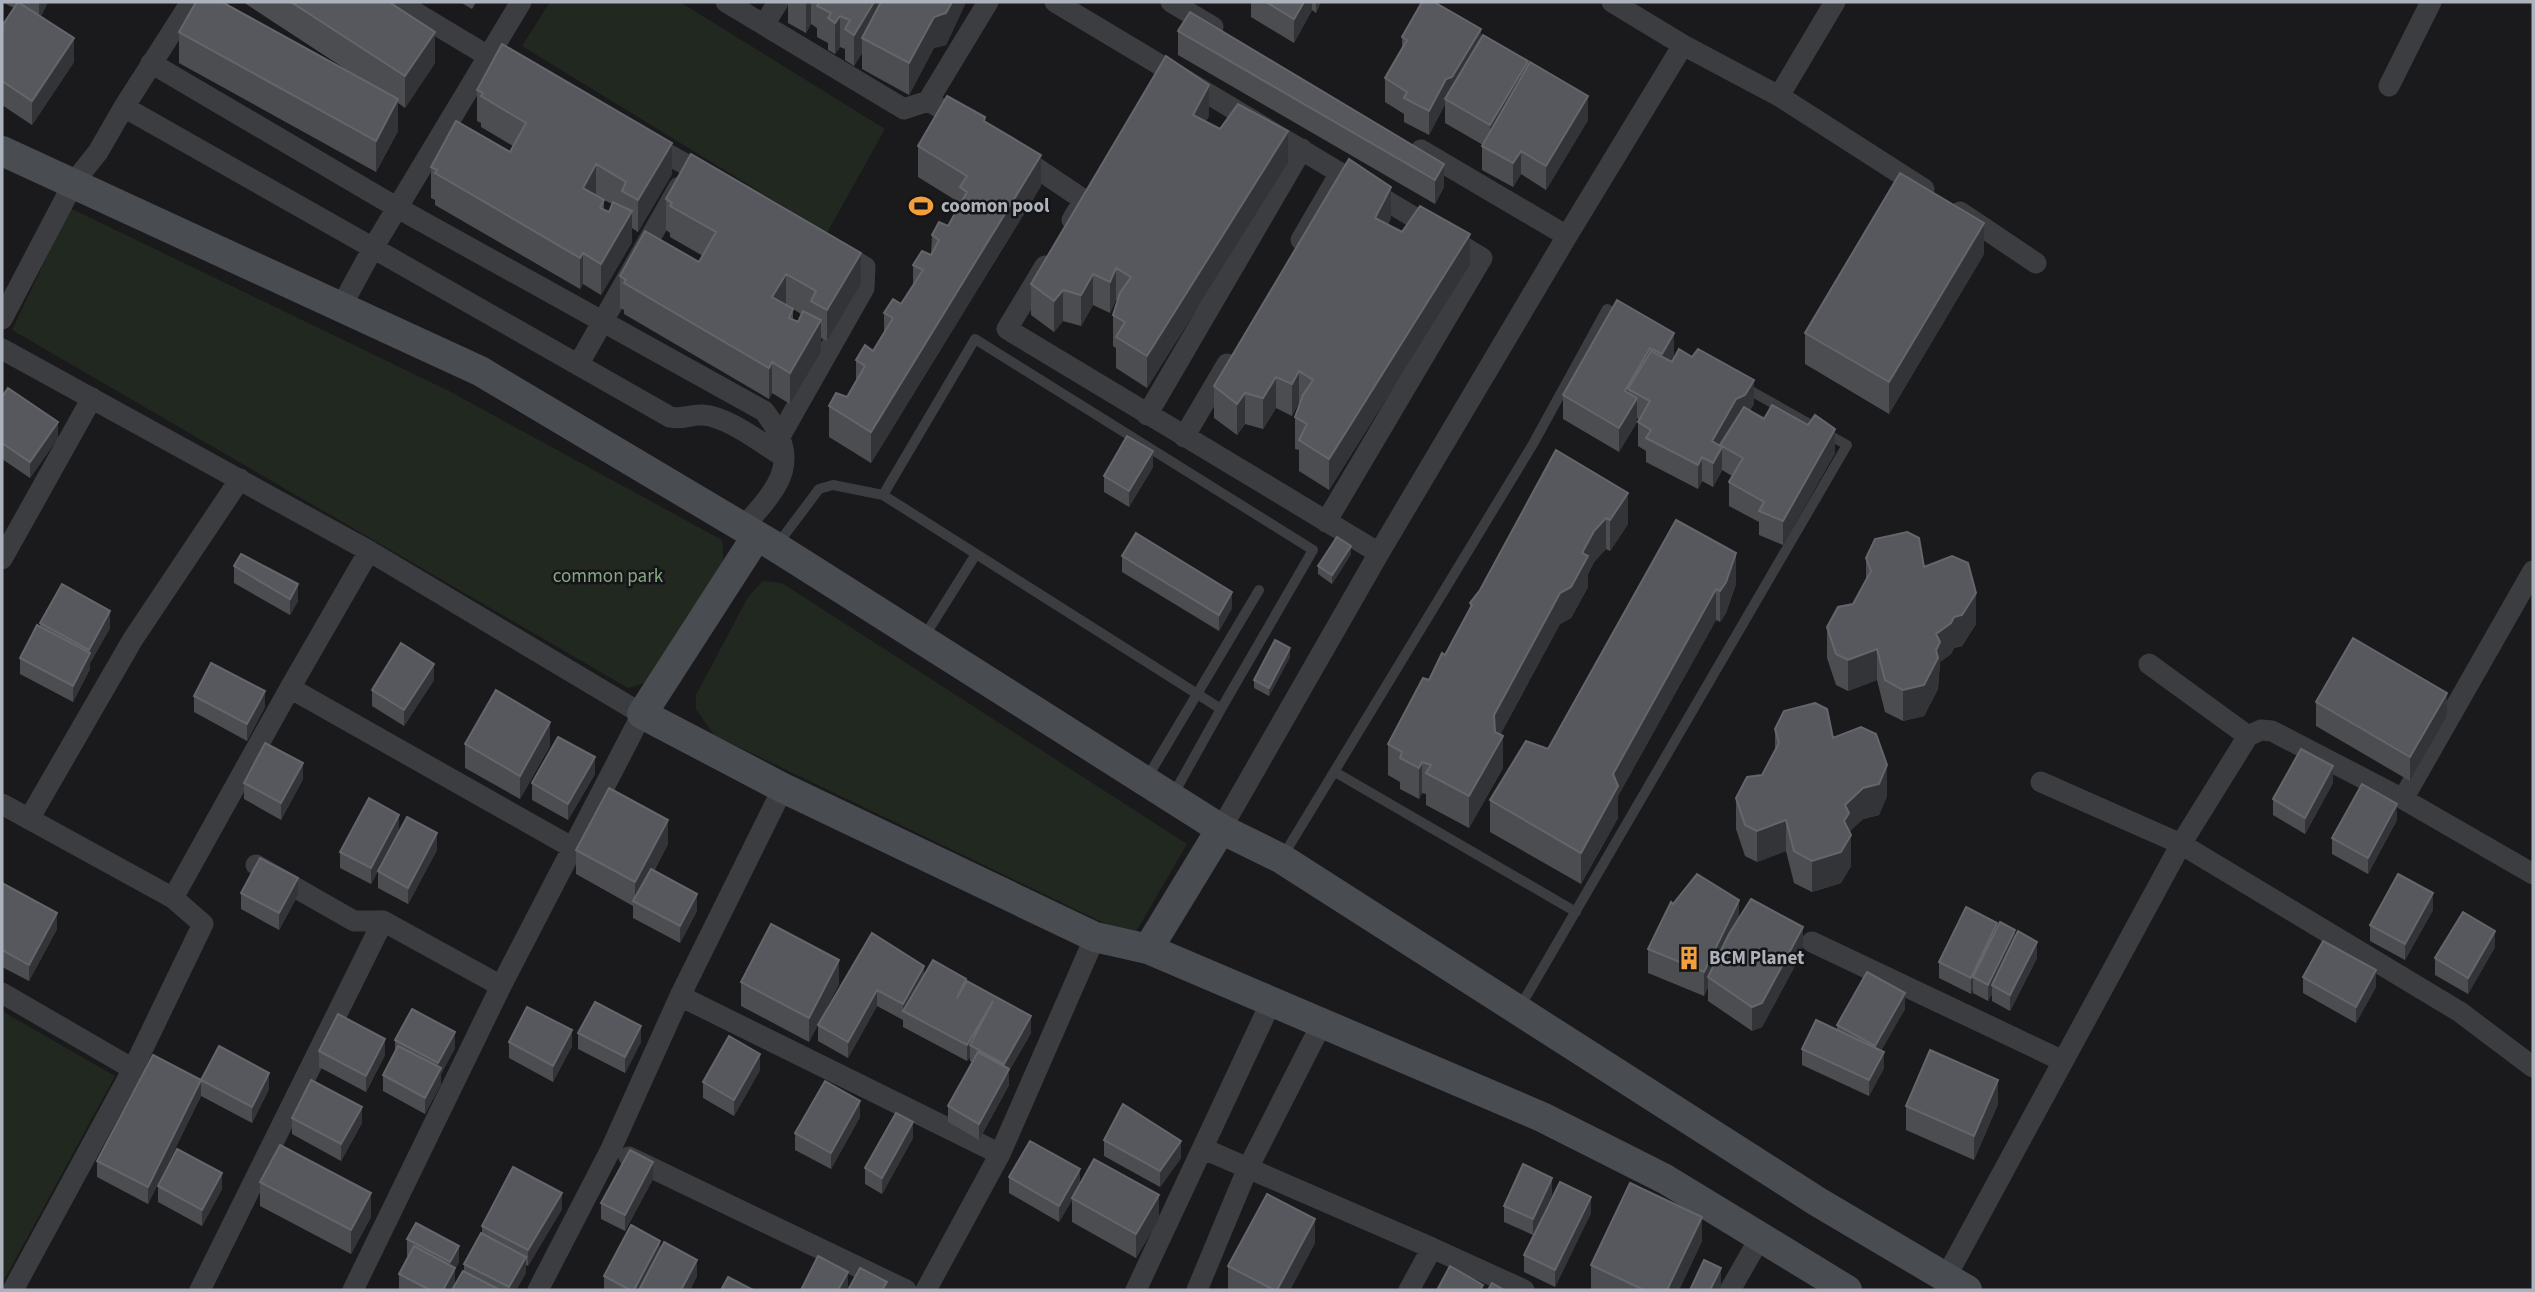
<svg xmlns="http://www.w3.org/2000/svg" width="2535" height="1292" font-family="'Source Sans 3',sans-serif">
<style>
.green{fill:#202820}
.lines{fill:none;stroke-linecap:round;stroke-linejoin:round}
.lane{stroke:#3b3d41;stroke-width:10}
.street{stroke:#3b3d41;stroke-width:21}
.secondary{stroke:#494c51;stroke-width:30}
.wall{fill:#4b4d51;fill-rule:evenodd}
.shaded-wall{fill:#333437}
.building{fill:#56585d;stroke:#64666c;stroke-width:2}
.labels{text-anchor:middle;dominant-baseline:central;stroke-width:5;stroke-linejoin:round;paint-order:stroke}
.poi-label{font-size:19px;font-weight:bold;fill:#adb3bc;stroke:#151517;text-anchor:start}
.park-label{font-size:19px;fill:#86a784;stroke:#151517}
</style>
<rect width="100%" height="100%" fill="#1a1a1c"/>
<!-- green -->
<path class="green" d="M550,2H680L885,129L827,233L522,46Z
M70,208L449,391L722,540L724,565L652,681L628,688L12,330Z
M763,581L782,583L1187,844L1133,937L714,735L696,709V695L748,597Z
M2,1011L115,1076L2,1284Z"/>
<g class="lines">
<!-- lane -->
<path class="lane" d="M777,545L819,489L833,485L883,495L1221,709L1313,550L975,339L883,495
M924,637L976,554
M1335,772L1576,912
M1147,778L1259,590
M1173,795L1221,709
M1283,856L1533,444L1607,309L1621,318
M1520,1007L1847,445L1742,386"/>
<!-- street -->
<path class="street" d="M398,2L498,62
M726,2L904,109L928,101L963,121
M1055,2L1482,258L1326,522
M1171,2L1213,27
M1612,2L1683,45L1779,96L1835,2
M764,25L778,2
M151,63L396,207L764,411C804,463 778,487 742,529
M2389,86L2431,2
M1779,96L1924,189
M928,101L988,2
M124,107L191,2
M646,142L710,178
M1421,150L1567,236L1683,45
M1017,155L1084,200L1072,220
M1960,212L2036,263
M1301,240L1340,173
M1045,266L1007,329L1379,553
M342,305L373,248L670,417C683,420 691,414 703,415C727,416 764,445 784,457
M2,319L74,182L98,152L124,107L373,248L521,2
M2,349L369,551L642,714L501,986L353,1290
M578,365L679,187
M1147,415L1302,149
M1184,437L1227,364
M779,438L864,288L865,267L838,251
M369,551L290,688L573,848
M2,559L92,398
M2149,664L2248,736
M2041,782L2181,844L2460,1012L2533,1067
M2403,799L2533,874
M2,804L173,898
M29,819L133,639L240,479
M1221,829L1379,553L1567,236
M256,865L354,921H383
M1812,942L2063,1061
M2,993L133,1069
M680,996L1000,1154
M1204,1149L1432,1248L1409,1290
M629,1157L906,1290
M1432,1248L1524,1290
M1946,1277L2181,844L2248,736L2261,730L2272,731L2403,799L2533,571
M13,1290L133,1069L203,924L173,898L290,688
M200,1290L383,921L501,986
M538,1290L611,1149L680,996L783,788
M926,1290L1000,1154L1095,937
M1136,1290L1271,1002
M1197,1290L1247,1170L1322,1023
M1730,1290L1761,1236"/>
<!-- secondary -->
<path class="secondary" d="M2,151L480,371L776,547L1221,829L1282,859L1818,1202L1967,1290
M756,537L642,714L783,788L1095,937L1148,949L1542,1117L1665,1179L1847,1290
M1148,949L1221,829"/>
</g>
<!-- wall -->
<path class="wall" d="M2,2H48L41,16L74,62L32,125L2,105V26L14,8Z
M243,2H389L435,63L405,108L398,103V131L376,172L179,63V32L359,78Z
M460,2H476L472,9Z
M788,2H966L946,45L934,48L909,95L862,69V53L854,66L845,60V49L840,47L835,54L828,50V43L817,37V28L811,24L806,33L788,23Z
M1251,2H1321L1316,13L1312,10L1294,43L1251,17Z
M1178,31L1444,164V187L1435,204L1178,55Z
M1402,37H1481L1528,66L1588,120L1546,190L1521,174L1513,187L1482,170V146L1483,145L1445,123V104L1429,135L1404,122V114L1385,102V78L1402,49Z
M477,90L672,174L638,232L632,228V242L601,295L583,284L580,289L435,205V200L431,198V167L510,152L513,146L481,127V123L477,121ZM604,200L612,204L609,212L604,210Z
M1209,116L1205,122L1288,163L1147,388L1116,368V348L1113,346V315L1118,300H1116L1110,313L1093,305L1081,326L1063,321L1054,332L1031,315V284Z
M985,122L1041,186L871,463L829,437V406L847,397L856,381V360L873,351L884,333V313L901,304L913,285V265L931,255L932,235L948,226L960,205V203L918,177V146Z
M666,199L861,284L827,341L821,338V352L790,404L772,393L769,399L624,314V310L620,308V276L699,262L703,256L670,237V233L666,230ZM793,309L801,314L798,322L793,320Z
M1391,218L1388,224L1470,265L1329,490L1299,471V450L1295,449V417L1300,403L1299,402L1292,416L1276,408L1263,429L1245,424L1237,435L1214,418V386Z
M1984,254L1889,414L1805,364V333Z
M1617,300L1674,357L1671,362L1754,404L1750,410L1835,453L1783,545L1759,535V522L1729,506V482L1732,476L1722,470L1713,487L1702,481L1698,489L1646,462V451L1638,446V422L1640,420L1637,418V422L1619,452L1563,419V395Z
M2,397L58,438L30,478L2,459Z
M1556,450L1628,524L1610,551L1606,549L1594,562L1588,574V587L1571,618L1560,624L1500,735L1503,768L1469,828L1426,805V794L1422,793L1419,799L1400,789V782L1388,775V744L1445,655L1470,609V603L1480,590Z
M1153,467L1129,507L1104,492V476Z
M1676,520L1736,584L1726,613L1720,622L1716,620L1618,796V818L1581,884L1490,832V800L1548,749Z
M1351,554L1332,584L1318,574V566Z
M1122,556L1232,608L1219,631L1122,572Z
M1866,558L1924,567L1976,624L1962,646L1954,648L1951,654L1940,662L1938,689L1924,716L1903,721L1885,712L1877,680L1848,691L1836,685L1827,658V627L1853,604L1866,580Z
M234,566L298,601L290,615L234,583Z
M40,623L110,628L90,663V669L73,702L20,674V658L40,626Z
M1290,657L1269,696L1254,688V680Z
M434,680L404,726L372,706V690Z
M194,696L265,707L247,741L194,712Z
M2316,702L2447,716L2410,781L2316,726Z
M1775,729L1833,738L1887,796L1879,815L1863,819L1849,832L1851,866L1841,883L1812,892L1794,883L1786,851L1757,862L1745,856L1736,829V798L1762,775L1775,751Z
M465,744L550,746L520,799L465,768Z
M595,774L568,820L532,800V783Z
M303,779L281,820L244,799V783Z
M2333,783L2305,834L2273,815V799Z
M2397,820L2368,874L2332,854V838Z
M399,831L437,850L408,904L378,888V871L371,884L340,868V852Z
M668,844L654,871L697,911L680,943L633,918V906L576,874V850Z
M2,883L57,929L29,981L2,967Z
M241,893L298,895L279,930L241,909Z
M1673,904L1803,951L1762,1027L1752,1031L1708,1001V987L1704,996L1648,973V949Z
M2433,910L2405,960L2370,941V925Z
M1997,927L2015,937L2037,958L2010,1011L1992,1001V994L1988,1001L1973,993V989L1971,994L1939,978V962Z
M872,933L924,975L966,983L1031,1033L1009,1071V1085L979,1140L948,1122V1106L972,1062L970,1061V1057L967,1061L903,1027V1019V1020L877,1006L848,1058L818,1041V1025Z
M2495,947L2468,994L2435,975V958Z
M2303,977L2376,987L2356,1023L2303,993Z
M741,982L839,984L809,1042L741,1006Z
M1905,1009L1881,1050L1884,1068L1869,1096L1802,1065V1049L1837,1030V1025Z
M578,1033L641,1042L625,1073L578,1049Z
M395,1040L455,1048L441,1074V1084L425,1114L383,1091V1075L395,1052Z
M509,1042L572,1046L553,1082L509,1058Z
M319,1051L385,1055L366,1092L319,1067Z
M760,1070L734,1116L703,1098V1082Z
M201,1080L269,1089L252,1123L201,1096L148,1204L97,1177V1161Z
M1998,1104L1974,1160L1906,1130V1106Z
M860,1117L831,1169L795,1150V1133Z
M292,1118L362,1123L341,1161L292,1134Z
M913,1138L882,1194L865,1184V1168Z
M1104,1140L1181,1158L1160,1187L1104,1156Z
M1009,1177L1080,1183L1159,1219L1136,1258L1072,1222V1200L1059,1222L1009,1193Z
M653,1179L625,1231L601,1219V1203Z
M260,1182L371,1217L351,1254L260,1206Z
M158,1186L222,1189L202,1226L158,1202Z
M1552,1194L1533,1235L1504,1222V1206Z
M562,1209L528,1266L526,1265V1273L516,1290H452L464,1272V1264L482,1234V1226Z
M1591,1213L1555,1287L1524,1272V1255Z
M407,1239L459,1262L455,1269V1284L452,1290H399V1274L408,1256H407Z
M1702,1241L1679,1290H1593L1591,1289V1265Z
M1315,1243L1290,1290H1228V1266Z
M660,1250L697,1276L690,1290H604V1276Z"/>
<!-- shaded-wall -->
<path class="shaded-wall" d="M40,2H48L39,19V3Z
M806,2H811V24L806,33Z
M874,2H881L862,38V53L854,66V35Z
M952,2H966L946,45L934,48L909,95V63L934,17Z
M1304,2H1312V10L1294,43V19Z
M1316,2H1321L1316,13Z
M840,16V47L835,54V23Z
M1481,29V53L1445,99V104L1429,135V111L1446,79Z
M435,32V63L405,108V76Z
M74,38V62L32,125V101Z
M1528,61V85L1490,149V125Z
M1209,85V116L1193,146V115Z
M1588,96V120L1546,190V166Z
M398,99V131L376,172V141Z
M1288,131V163L1147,388V356Z
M672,143V174L638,232V200Z
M1521,151V174L1513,187V163Z
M1041,155V186L871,463V432Z
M596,164V195L583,188Z
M1444,164V187L1435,204V180Z
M1391,187V218L1375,249V218Z
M632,211V242L601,295V264Z
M1984,223V254L1889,414V382Z
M1470,234V265L1329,490V459Z
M583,253V284L580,289V258Z
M861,253V284L827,341V310Z
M1116,268V300L1110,313V282Z
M786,274V305L772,297Z
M1093,274V305L1081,326V295Z
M1063,290V321L1054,332V301Z
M821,320V352L790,404V373Z
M1674,333V357L1662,378V354Z
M1650,348V372L1628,389V410L1625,391Z
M772,362V393L769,399V368Z
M1299,371V402L1292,416V384Z
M1276,377V408L1263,429V398Z
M1754,380V404L1745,419L1736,423L1712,464V441L1736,399Z
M1245,393V424L1237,435V404Z
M1637,398V422L1619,452V428Z
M58,422V438L30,478V462Z
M1835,429V453L1783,545V521Z
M1722,447V471L1713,487V463Z
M1153,451V467L1129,507V491Z
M1702,457V481L1698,489V465Z
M1628,493V524L1610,551V520Z
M1606,518V549L1594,562L1588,574V587L1571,618L1560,624L1494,746V715L1594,531Z
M1351,546V554L1332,584V575Z
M1736,553V584L1726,613L1720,622V591Z
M298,584V601L290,615V599Z
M1716,589V620L1618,796V818L1581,884V853L1613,774Z
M1232,592V608L1219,631V615Z
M1976,593V624L1962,646L1954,648L1951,654L1940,662L1938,689L1924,716L1903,721V690L1936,634L1954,617Z
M110,611V628L90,663V669L73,702V686L89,656V650Z
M1290,648V657L1269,696V688Z
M1877,649V680L1848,691V660Z
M434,664V680L404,726V710Z
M265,691V707L247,741V724Z
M2447,693V716L2410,781V757Z
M550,722V746L520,799V776Z
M1503,736V768L1469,828V796Z
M595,757V774L568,820V804Z
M1422,762V793L1419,799V768Z
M303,763V779L281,820V803Z
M1887,765V796L1879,815L1863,819L1849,832L1851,835V866L1841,883L1812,892V861L1845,805Z
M2333,766V783L2305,834V818Z
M2397,804V820L2368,874V858Z
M399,815V831L371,884V868Z
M668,820V844L636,903L635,902V882Z
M1786,820V851L1757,862V831Z
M437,833V850L408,904V888Z
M298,878V895L279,930V913Z
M2433,893V910L2405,960V944Z
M697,894V911L680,943V926Z
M1739,900V924L1708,977V987L1704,996V972Z
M57,913V929L29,981V965Z
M1997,923V939L1973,977V989L1971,994V978Z
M1803,927V951L1762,1027L1752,1031V1007Z
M2015,930V946L1992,985V994L1988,1001V985Z
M2495,931V947L2468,994V978Z
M2037,942V958L2010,1011V995Z
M839,960V984L809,1042V1018Z
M924,966V982L903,1011V1020V1004Z
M2376,970V987L2356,1023V1007Z
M877,990V1006L848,1058V1042Z
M1905,993V1009L1875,1062V1046Z
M993,1001L970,1045V1057L967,1061V1045Z
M1031,1016V1033L1009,1071V1085L979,1140V1124L1004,1079V1064Z
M641,1026V1042L625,1073V1057Z
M572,1030V1046L553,1082V1066Z
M455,1032V1048L441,1074V1084L425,1114V1098L438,1074V1063Z
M385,1039V1055L366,1092V1076Z
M1884,1052V1068L1869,1096V1080Z
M760,1054V1070L734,1116V1100Z
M269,1073V1089L252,1123V1107Z
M201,1080V1096L148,1204V1187Z
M1998,1080V1104L1974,1160V1136Z
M860,1101V1117L831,1169V1153Z
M362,1107V1123L341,1161V1144Z
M913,1122V1138L882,1194V1178Z
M1181,1141V1158L1160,1187V1171Z
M653,1162V1179L625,1231V1215Z
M1080,1169V1186L1072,1198V1200L1059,1222V1206Z
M222,1173V1189L202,1226V1210Z
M1552,1178V1194L1533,1235V1219Z
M371,1193V1217L351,1254V1230Z
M562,1193V1209L528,1266V1250Z
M1159,1195V1219L1136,1258V1234Z
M1591,1197V1213L1555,1287V1270Z
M1702,1217V1241L1679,1290H1667Z
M1315,1219V1243L1290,1290H1277Z
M660,1241V1257L643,1290H634Z
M459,1246V1262L455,1269V1284L452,1290H443L450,1277V1262Z
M526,1257V1273L516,1290H509V1287Z
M697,1260V1276L690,1290H681Z
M1721,1268V1285L1719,1290H1710Z
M848,1272V1288L847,1290H838Z"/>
<!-- building -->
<path class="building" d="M18,2L74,38L32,101L2,81V26Z
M196,2H222L398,99L376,141L179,32Z
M291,2H389L435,32L405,76Z
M820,2H874L854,35L845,29L850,20L840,16L835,23L828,18L831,13L817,6Z
M881,2H952L946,13L934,17L909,63L862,38Z
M1266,2H1304L1294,19Z
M1422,2H1434L1481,29L1452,77L1446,79L1429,111L1404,98L1407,92L1385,78L1407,40L1402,37Z
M1190,12L1444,164L1435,180L1178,31Z
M1483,35L1528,61L1490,125L1445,99Z
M502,44L672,143L638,200L622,191L626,182L596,164L583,188L604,200L600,208L609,212L613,202L632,211L601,264L583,253L580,258L435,173L437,170L431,167L456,121L510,152L526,123L481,96L483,93L477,90Z
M1166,56L1209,85L1193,115L1220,129L1238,104L1288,131L1147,356L1116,337L1125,322L1113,315L1120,293L1131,277L1116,268L1110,282L1093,274L1081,295L1063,290L1054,301L1031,284Z
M1530,62L1588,96L1546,166L1521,151L1513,163L1482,146Z
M947,96L985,117L984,121L1041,155L871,432L829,406L836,393L847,397L865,366L856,360L865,345L873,351L893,318L884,313L893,299L901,304L923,270L913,265L922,251L931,255L939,240L932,235L939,222L948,226L967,192L960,187L967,176L918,146Z
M691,154L861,253L827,310L811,301L816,291L786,274L772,297L793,309L789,318L798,322L803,311L821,320L790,373L772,362L769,368L624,283L626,280L620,276L645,231L699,262L716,232L670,206L672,203L666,199Z
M1349,159L1391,187L1375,218L1402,232L1420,206L1470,234L1329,459L1299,440L1307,424L1295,417L1303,395L1313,380L1299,371L1292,384L1276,377L1263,398L1245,393L1237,404L1214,386Z
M1900,173L1984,223L1889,382L1805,333Z
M1617,300L1674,333L1662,354L1650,348L1625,391L1637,398L1619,428L1563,395Z
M1679,349L1692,357L1698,349L1754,380L1745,395L1736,399L1712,441L1722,447L1713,463L1702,457L1698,465L1646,438L1651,430L1638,422L1650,401L1628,389L1651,351L1672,362Z
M8,388L58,422L30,462L2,443V397Z
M1772,405L1808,425L1815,415L1835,429L1783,521L1759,511L1764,502L1729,482L1743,458L1720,445L1744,407L1764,419Z
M1127,436L1153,451L1129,491L1104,476Z
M1556,450L1628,493L1610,520L1606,518L1594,531L1582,553L1588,556L1571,587L1560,593L1494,715L1495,732L1503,736L1469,796L1426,773L1431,765L1422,762L1419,768L1400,758L1402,752L1388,744L1423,678L1429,680L1442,653L1445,655L1472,605L1470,603L1480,590Z
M1676,520L1736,553L1726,582L1720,591L1716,589L1613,774L1618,786L1581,853L1490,800L1526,741L1548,749Z
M1907,532L1919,538L1924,567L1952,556L1968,563L1976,593L1962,615L1954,617L1951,623L1936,634L1940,642L1936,650L1938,658L1924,685L1903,690L1885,680L1877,649L1848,660L1836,654L1827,627L1838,607L1853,604L1871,571L1866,558L1875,539Z
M1136,533L1232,592L1219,615L1122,556Z
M1337,537L1351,546L1332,575L1318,566Z
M241,554L298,584L290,599L234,566Z
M62,584L110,611L89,650L40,623Z
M37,625L90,653L73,686L20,658Z
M2353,638L2447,693L2410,757L2316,702Z
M1275,640L1290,648L1269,688L1254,680Z
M401,643L434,664L404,710L372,690Z
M211,663L265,691L247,724L194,696Z
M496,690L550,722L520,776L465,744Z
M1815,703L1827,709L1833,738L1861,727L1876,734L1887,765L1879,784L1863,788L1845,805L1849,813L1844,821L1851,835L1841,852L1812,861L1794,851L1786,820L1757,831L1745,825L1736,798L1747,777L1762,775L1779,743L1775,729L1784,711Z
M558,737L595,757L568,804L532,783Z
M265,743L303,763L281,803L244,783Z
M2301,749L2333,766L2305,818L2273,799Z
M2362,784L2397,804L2368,858L2332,838Z
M609,788L668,820L635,882L576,850Z
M369,798L399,815L371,868L340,852Z
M407,817L437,833L408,888L378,871Z
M260,858L298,878L279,913L241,893Z
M651,869L697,894L680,926L633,901Z
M1697,874L1739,900L1704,972L1648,949L1671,902L1673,904Z
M2398,874L2433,893L2405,944L2370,925Z
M2,883L57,913L29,965L2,950Z
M1751,899L1803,927L1762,1003L1752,1007L1708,977L1729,934Z
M1966,907L1997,923L1971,978L1939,962Z
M2463,912L2495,931L2468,978L2435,958Z
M2000,922L2015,930L1988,985L1973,977Z
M771,924L839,960L809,1018L741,982Z
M2018,931L2037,942L2010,995L1992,985Z
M872,933L924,966L903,1004L877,990L848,1042L818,1025Z
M2323,941L2376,970L2356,1007L2303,977Z
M933,960L966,979L957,998L967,981L1031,1016L1004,1064L970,1045L993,1001L967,1045L903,1011Z
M1867,972L1905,993L1875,1046L1837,1025Z
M595,1002L641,1026L625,1057L578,1033Z
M527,1007L572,1030L553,1066L509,1042Z
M412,1009L455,1032L438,1063L395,1040Z
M338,1014L385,1039L366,1076L319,1051Z
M1816,1020L1884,1052L1869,1080L1802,1049Z
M729,1036L760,1054L734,1100L703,1082Z
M219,1046L269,1073L252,1107L201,1080Z
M398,1046L441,1068L425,1098L383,1075Z
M1930,1050L1998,1080L1974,1136L1906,1106Z
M978,1052L1009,1069L979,1124L948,1106Z
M153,1055L201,1080L148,1187L97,1161Z
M311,1080L362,1107L341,1144L292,1118Z
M825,1081L860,1101L831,1153L795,1133Z
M1123,1104L1181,1141L1160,1171L1104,1140Z
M896,1113L913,1122L882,1178L865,1168Z
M1030,1141L1080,1169L1059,1206L1009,1177Z
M280,1145L371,1193L351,1230L260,1182Z
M177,1149L222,1173L202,1210L158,1186Z
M630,1150L653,1162L625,1215L601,1203Z
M1094,1159L1159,1195L1136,1234L1072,1198Z
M1523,1164L1552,1178L1533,1219L1504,1206Z
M513,1167L562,1193L528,1250L482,1226Z
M1560,1182L1591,1197L1555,1270L1524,1255Z
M1630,1183L1702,1217L1667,1290H1644L1591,1265Z
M1267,1194L1315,1219L1277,1290H1274L1228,1266Z
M416,1223L459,1246L450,1262L407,1239Z
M631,1225L660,1241L634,1290H630L604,1276Z
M481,1233L526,1257L509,1287L464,1264Z
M664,1242L697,1260L681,1290H639Z
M414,1246L455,1268L443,1290H430L399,1274Z
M818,1256L848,1272L838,1290H801Z
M1704,1260L1721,1268L1710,1290H1690Z
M1450,1266L1483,1285L1480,1290H1437Z
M860,1268L887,1282L882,1290H848Z
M463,1271L500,1290H452Z
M728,1277L753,1290H721Z
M1492,1283L1504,1290H1488Z"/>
<!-- icons -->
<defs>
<g id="stadium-bare" transform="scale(1.89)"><path d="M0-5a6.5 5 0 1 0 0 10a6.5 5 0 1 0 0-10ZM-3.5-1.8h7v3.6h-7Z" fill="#f49f3b" stroke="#151517" stroke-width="2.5" paint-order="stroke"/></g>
<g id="building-bare" transform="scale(1.89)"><path d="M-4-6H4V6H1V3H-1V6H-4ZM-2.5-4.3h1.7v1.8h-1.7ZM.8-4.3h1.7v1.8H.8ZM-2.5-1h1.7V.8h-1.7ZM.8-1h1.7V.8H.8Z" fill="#f49f3b" stroke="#151517" stroke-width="2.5" paint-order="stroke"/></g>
</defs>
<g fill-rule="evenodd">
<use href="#stadium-bare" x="921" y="206"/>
<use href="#building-bare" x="1689" y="958"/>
</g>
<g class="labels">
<!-- poi labels -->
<g class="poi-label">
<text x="941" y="206">coomon pool</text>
<text x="1709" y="958">BCM Planet</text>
</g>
<!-- park labels -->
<g class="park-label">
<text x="608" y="576">common park</text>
</g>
</g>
<!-- border -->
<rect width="2535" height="1292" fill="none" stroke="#adb3bc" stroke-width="7"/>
</svg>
